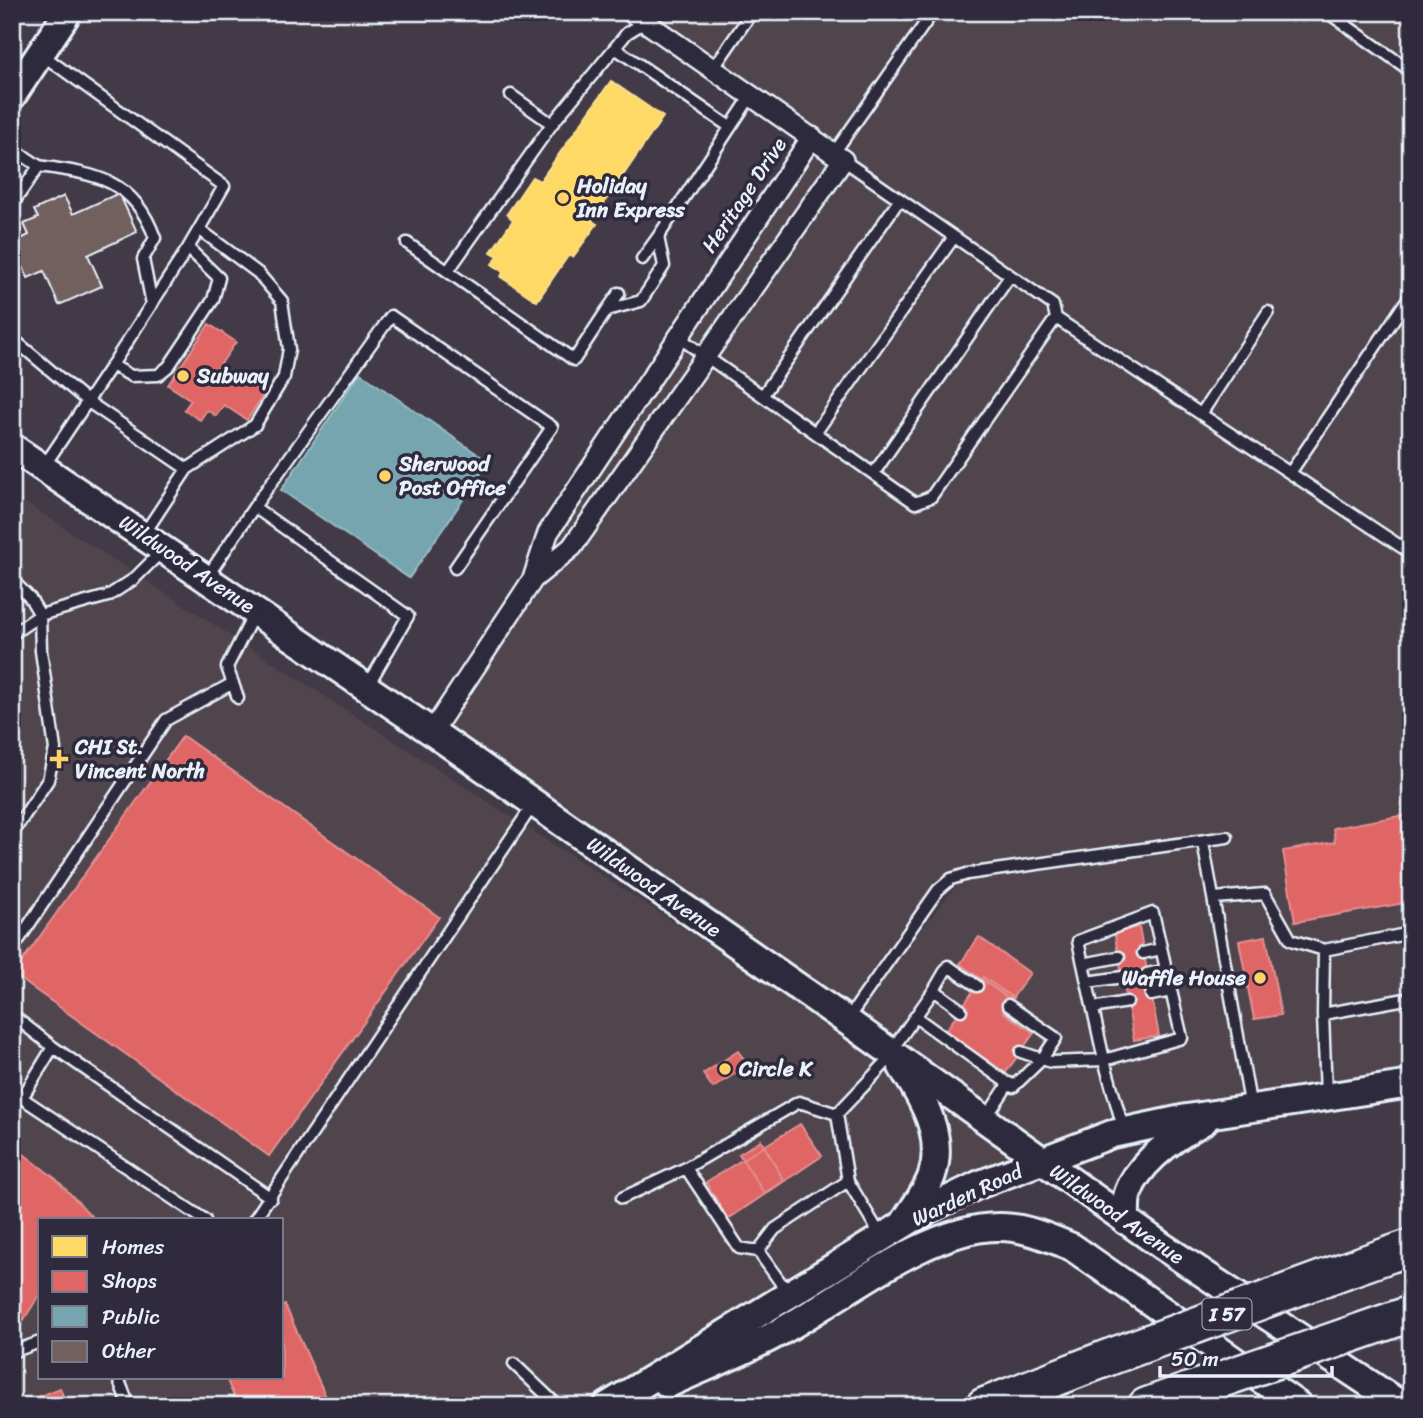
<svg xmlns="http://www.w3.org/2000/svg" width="1423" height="1418" font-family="Sriracha,sans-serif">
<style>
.built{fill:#51454e;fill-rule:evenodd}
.homes{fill:#ffd966;stroke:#f8e092;stroke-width:2}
.shops{fill:#e06666;stroke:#e29092;stroke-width:2}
.public{fill:#76a5af;stroke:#98bcc5;stroke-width:2}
.building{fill:#72605f;stroke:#e8f1f8;stroke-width:2}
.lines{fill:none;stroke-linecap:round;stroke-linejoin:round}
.lane-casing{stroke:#e8f1f8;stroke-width:15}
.street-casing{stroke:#e8f1f8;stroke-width:24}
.secondary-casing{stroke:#e8f1f8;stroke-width:32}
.highway-casing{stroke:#e8f1f8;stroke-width:40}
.lane{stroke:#2f2a3d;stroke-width:10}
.street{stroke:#2f2a3d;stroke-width:19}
.secondary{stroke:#2f2a3d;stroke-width:26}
.highway{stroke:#2f2a3d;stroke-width:35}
.highway-bridge-casing{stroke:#e8f1f8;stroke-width:40;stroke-linecap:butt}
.highway-bridge{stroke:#2f2a3d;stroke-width:35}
.poi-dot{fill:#ffd166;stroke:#2f2a3d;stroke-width:2.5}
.labels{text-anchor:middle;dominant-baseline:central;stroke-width:7;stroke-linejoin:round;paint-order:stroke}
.shield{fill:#2f2a3d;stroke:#b0b5c0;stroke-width:2}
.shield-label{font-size:19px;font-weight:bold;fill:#e8f1f8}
.poi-label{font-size:21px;font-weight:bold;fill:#e8f1f8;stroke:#2f2a3d;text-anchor:start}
.street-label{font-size:21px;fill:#e8f1f8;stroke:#2f2a3d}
</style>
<rect width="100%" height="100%" fill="#433a47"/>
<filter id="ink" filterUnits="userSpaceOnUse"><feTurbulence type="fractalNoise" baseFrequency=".0143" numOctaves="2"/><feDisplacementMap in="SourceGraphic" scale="14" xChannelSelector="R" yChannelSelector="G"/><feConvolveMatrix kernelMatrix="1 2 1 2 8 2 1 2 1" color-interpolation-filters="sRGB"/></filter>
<g filter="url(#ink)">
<!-- built -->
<path class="built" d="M631,12H1411V1084L1042,1161L615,1406H12V494L1026,1150L432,732L811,137ZM963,878L860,1004L951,879ZM40,1220H282V1378H40Z"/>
<!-- homes -->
<path class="homes" d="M611,81L663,117L592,221L597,224L573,257L568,256L537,301L501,277L503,272L492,264L498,256L491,252L513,220L507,214L532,177L540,181Z"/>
<!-- shops -->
<path class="shops" d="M209,324L236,342L220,365L264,394L247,420L224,405L216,416L207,410L200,420L184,410L191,400L168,385Z
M183,736L439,917L269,1156L13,974Z
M1411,814V902L1295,922L1283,851L1335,842L1333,828Z
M1139,927L1159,1036L1134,1040L1114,931Z
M1266,936L1281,1015L1254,1019L1239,941Z
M979,937L1030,973L1011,1000L960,964Z
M983,977L1013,998L1003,1012L1034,1033L1004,1075L944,1033Z
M738,1051L748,1065L713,1088L703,1074Z
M800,1124L822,1156L728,1219L706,1182Z
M761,1140L784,1181L764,1193L739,1154Z
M12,1145L56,1179L95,1220H40V1298L38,1297L15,1334Z
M285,1305L330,1406H238L226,1378H282V1306Z
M60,1388L67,1406H16Z"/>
<!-- public -->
<path class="public" d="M360,373L489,462L409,578L281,490Z"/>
<!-- building -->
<path class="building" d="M119,193L137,232L88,255L102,286L59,305L44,271L28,278L12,243L29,235L24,224L38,218L34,210L64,196L73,214Z"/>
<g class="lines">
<!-- lane casing -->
<g class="lane-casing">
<path id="lane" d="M1327,12L1411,71
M615,48L730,127
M41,54L224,186L188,248L219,278L213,300L169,366L158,375L131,376L112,365L44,466
M713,69L752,12
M511,95L552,124L627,33L645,22L652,12
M12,148L39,166L12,205
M834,153L933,12
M39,166C96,174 134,179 155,238L143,259L152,304
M407,243L574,360L607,310L641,301L664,266L658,237L751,96
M642,259L658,237
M448,271L552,124
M607,310L619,293
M1056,318L1403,548L1411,537
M677,336L915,503L931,497L1056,318L1053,305L843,160
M12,338L87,401L187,469L144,534
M112,365L188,248
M763,395L900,199
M1201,414L1268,312
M816,432L954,237
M187,469L255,425L284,377L289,349L282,301L258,273L199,229
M874,473L1010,276
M1290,473L1411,294
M254,507L391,316L552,427L455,568
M207,577L254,507L408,616L367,687
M12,580L30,598L40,615L41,651L55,749L48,780L12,834
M12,634L40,615L108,596L134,579L162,551
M238,698L227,667L254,614
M1203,842L1251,1108
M1214,898L1265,894L1291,940L1324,950
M12,950L166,720L233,683
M1143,953L1161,949
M1083,964L1119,957
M1147,974L1166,970
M1087,982L1123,977
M934,990L948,966L977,986
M1151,995L1171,991
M1093,1008L1127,1002
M1323,1014L1324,950L1411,933
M12,1015L53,1047L271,1198
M917,1018L1013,1087L1042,1059L1056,1038L1008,1005
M847,1020L938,890L951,879L967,874L1227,837
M53,1047L22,1098L205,1220
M891,1051L934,990L961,1010
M1021,1052L1051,1062L1104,1060L1078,941L1153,913L1182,1038L1104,1060L1124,1131
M12,1091L22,1098
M1326,1096L1323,1014L1411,998
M837,1114L848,1181L881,1236
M986,1118L1009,1083
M686,1168L739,1248L758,1251
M622,1198L686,1168L799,1102L837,1114L892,1056
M254,1220L533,805
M788,1293L758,1251L775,1229L848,1181
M12,1352L40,1342
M514,1364L558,1406
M118,1378L129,1406"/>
</g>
<!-- street casing -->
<g class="street-casing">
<path id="street" d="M533,579L572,547L843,160L631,12
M432,732L533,579L548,533L812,137"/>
</g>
<!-- secondary casing -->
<g class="secondary-casing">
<path id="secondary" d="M12,96L68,12
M12,447L432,732L847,1021L1162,1246L1403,1406
M902,1067C923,1099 945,1136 932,1175C927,1191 913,1208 904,1223
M1126,1221C1126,1212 1125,1201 1128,1193C1139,1161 1177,1136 1204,1121
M668,1384C705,1367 745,1352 780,1332C842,1298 928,1226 1000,1227C1025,1227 1050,1238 1072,1247L1299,1406
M607,1406L927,1210L978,1185L1112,1134L1187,1118L1411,1084"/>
</g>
<!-- highway casing -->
<g class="highway-casing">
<path id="highway" d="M1346,1270L1411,1247
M984,1406L1107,1358
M1146,1406L1188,1391"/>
</g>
<!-- lane -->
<use href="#lane" class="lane"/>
<!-- street -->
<use href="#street" class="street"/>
<!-- secondary -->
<use href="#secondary" class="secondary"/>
<!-- highway -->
<use href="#highway" class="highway"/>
<!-- highway-bridge casing -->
<g class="highway-bridge-casing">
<path id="highway-bridge" d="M1107,1358L1346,1270
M1188,1391L1410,1314"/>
</g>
<!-- highway-bridge -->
<use href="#highway-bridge" class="highway-bridge"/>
</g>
</g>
<!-- markers -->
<g class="poi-dot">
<circle cx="563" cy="198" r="7"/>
<circle cx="183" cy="376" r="7"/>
<circle cx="385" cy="476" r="7"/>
<path d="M55.5 748.5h7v7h7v7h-7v7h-7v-7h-7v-7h7z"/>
<circle cx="1260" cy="978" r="7"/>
<circle cx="725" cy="1069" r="7"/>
</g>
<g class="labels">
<!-- shield labels -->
<rect class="shield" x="1202.5" y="1298.5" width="49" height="31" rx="5"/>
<g class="shield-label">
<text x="1227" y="1314">I 57</text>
</g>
<!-- poi labels -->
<g class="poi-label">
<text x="577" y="186">Holiday<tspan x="577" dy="24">Inn Express</tspan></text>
<text x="197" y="376">Subway</text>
<text x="399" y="464">Sherwood<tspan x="399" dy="24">Post Office</tspan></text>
<text x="75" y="747">CHI St.<tspan x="75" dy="24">Vincent North</tspan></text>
<text x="1246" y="978" text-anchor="end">Waffle House</text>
<text x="739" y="1069">Circle K</text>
</g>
<!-- street labels -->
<g class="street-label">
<text transform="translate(744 195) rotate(-56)">Heritage Drive</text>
<text transform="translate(187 564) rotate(34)">Wildwood Avenue</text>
<text transform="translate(654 887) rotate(35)">Wildwood Avenue</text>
<text transform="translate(967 1195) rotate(-25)">Warden Road</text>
<text transform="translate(1117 1214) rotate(35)">Wildwood Avenue</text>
</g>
</g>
<!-- margin -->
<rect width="1423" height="1418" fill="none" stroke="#2f2a3d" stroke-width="42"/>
<rect x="21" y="21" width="1381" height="1376" fill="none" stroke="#e8f1f8" stroke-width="2.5" filter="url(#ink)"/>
<!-- legend -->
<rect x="38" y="1218" width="245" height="161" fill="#2f2a3d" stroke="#797a88" stroke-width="2"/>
<rect x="52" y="1236" width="35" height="21" fill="#ffd966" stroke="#797a88" stroke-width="2"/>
<text x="102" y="1254" font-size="21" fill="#e8f1f8">Homes</text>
<rect x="52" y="1271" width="35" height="21" fill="#e06666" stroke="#797a88" stroke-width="2"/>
<text x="102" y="1288" font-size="21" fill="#e8f1f8">Shops</text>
<rect x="52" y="1306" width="35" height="21" fill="#76a5af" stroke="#797a88" stroke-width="2"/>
<text x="102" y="1324" font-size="21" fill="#e8f1f8">Public</text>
<rect x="52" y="1341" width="35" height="21" fill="#72605f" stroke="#797a88" stroke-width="2"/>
<text x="102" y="1358" font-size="21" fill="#e8f1f8">Other</text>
<!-- scale -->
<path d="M1160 1366v10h172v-10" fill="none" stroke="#e8f1f8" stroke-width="3.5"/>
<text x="1171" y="1366" font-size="21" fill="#e8f1f8" stroke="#2f2a3d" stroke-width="5" paint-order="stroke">50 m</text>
</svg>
